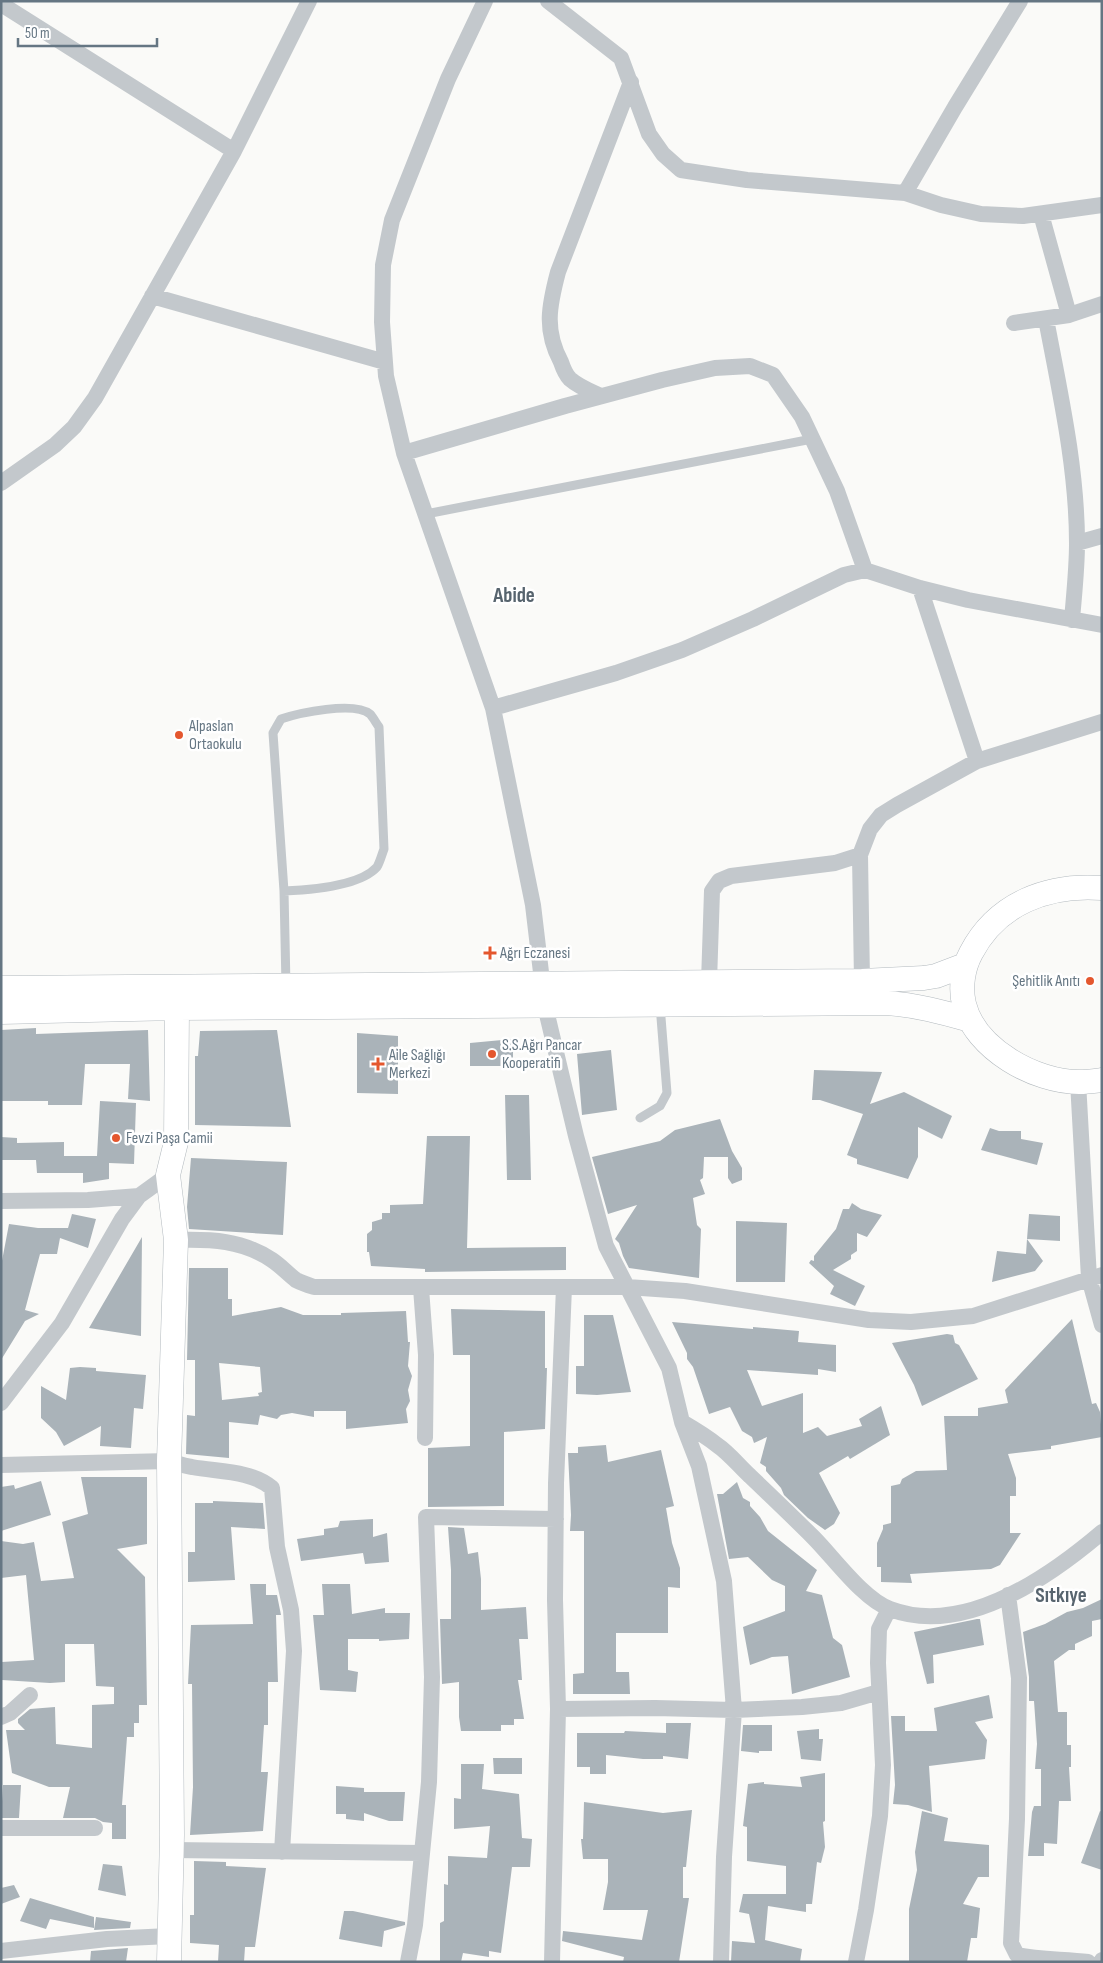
<svg xmlns="http://www.w3.org/2000/svg" width="1103" height="1963" font-family="'Sofia Sans Condensed',sans-serif">
<style>
.building{fill:#aab3b9;fill-rule:evenodd}
.lines{fill:none;stroke-linecap:round;stroke-linejoin:round}
.secondary-casing{stroke:#b3babf;stroke-width:25}
.lane{stroke:#c3c8cc;stroke-width:9}
.street{stroke:#c3c8cc;stroke-width:16}
.secondary{stroke:#fff;stroke-width:24}
.poi-dot{fill:#e4572e;stroke:#fff;stroke-width:2}
.labels{text-anchor:middle;dominant-baseline:central;stroke-width:5;stroke-linejoin:round;paint-order:stroke}
.poi-label{font-size:16px;fill:#657683;stroke:#fff;text-anchor:start}
.district-label{font-size:21px;font-weight:bold;fill:#57646e;stroke:#fff}
</style>
<rect width="100%" height="100%" fill="#fafaf8"/>
<!-- building -->
<path class="building" d="M36,1028V1034L148,1030L150,1101L128,1099L130,1064H85L82,1105H48V1101H1V1030Z
M277,1030L291,1127L195,1125V1056H198L200,1031Z
M357,1033L398,1036V1094L357,1093Z
M513,1039V1066H470V1043Z
M611,1050L617,1110L582,1115L577,1054Z
M814,1070L882,1072L870,1104L904,1092L952,1116L942,1139L918,1127V1157L908,1179L857,1164V1159L847,1155L863,1114L820,1100H812Z
M505,1095H529L531,1180H507Z
M100,1101L136,1103L134,1164L109,1163V1179L83,1183V1173H37L36,1160H1V1137L17,1138V1143L64,1142V1156H97Z
M720,1119L732,1151L742,1168V1180L732,1184L728,1178V1157H704L703,1178L700,1180L705,1194L693,1198L697,1225L701,1229L699,1278L629,1268L623,1256L619,1243L615,1239L637,1205L608,1214L592,1157L660,1141L675,1130Z
M990,1128L999,1131H1021V1139L1043,1143L1037,1165L981,1150Z
M427,1136H470L467,1248L566,1247V1270L425,1272V1269L371,1266L369,1252H367V1234L372,1230V1222L382,1219V1213H390V1205L423,1204Z
M191,1158L287,1162L283,1235L189,1229L187,1207Z
M852,1203L861,1209L882,1215L867,1237L857,1233V1251L851,1255V1259L833,1270L865,1286L855,1306L830,1294L834,1286L809,1263L811,1260L814,1261V1256L836,1229L843,1209H849Z
M72,1214L96,1219L88,1248L60,1238L57,1254H40L25,1310L39,1314L25,1321L1,1360V1266L9,1224L38,1228H68Z
M1029,1214L1060,1216V1241L1027,1239Z
M736,1221L787,1223L785,1282H736Z
M142,1237L141,1336L89,1328Z
M1027,1239L1043,1261L1035,1271L992,1282L997,1251L1026,1254Z
M189,1268H228V1299H232V1316L281,1307L303,1315H341V1313L406,1311L408,1342H410L408,1366L412,1376L408,1390L410,1401L406,1409L408,1423L346,1429V1411H314V1417L292,1413L281,1415L277,1419L260,1415L258,1425L229,1422V1458L186,1454L187,1415L195,1416V1360H187ZM219,1363L260,1367L262,1392L258,1393L259,1396L222,1400Z
M451,1309L545,1311V1368H547L545,1429L504,1432V1506L428,1507V1448L470,1446V1355H453Z
M584,1315H613L631,1392L597,1395L576,1394V1366H584Z
M1072,1319L1092,1404L1096,1403L1100,1412L1102,1437L1051,1446V1449L1008,1454L1016,1478V1496H1010V1533H1021L1000,1565L991,1569L910,1574L912,1583L881,1582V1567H877V1543L883,1529V1525L891,1523V1486L900,1484L902,1479L916,1471L947,1470L944,1416H978V1408L1008,1403L1005,1390Z
M672,1322L753,1329V1327L799,1331L798,1342L836,1345V1372L818,1369V1375L747,1370L762,1406L803,1393V1433L818,1427L827,1436L862,1426L859,1419L881,1406L890,1435L850,1459L848,1456L819,1473L840,1513L834,1524L825,1530L808,1518L784,1495L781,1488L766,1471V1467L760,1463L767,1437L754,1443L752,1437L742,1431L730,1407L709,1414L693,1367L687,1359V1353Z
M947,1334L953,1335L955,1343L959,1345L978,1379L922,1406L914,1385L892,1343Z
M80,1367L96,1368V1371L146,1375L143,1409L134,1408L131,1448L100,1446L101,1426L64,1446L56,1432L41,1418V1386L66,1400L70,1368Z
M606,1445L608,1462L661,1450L674,1506L666,1508L672,1543L680,1568V1588L668,1587V1633H616V1672H629L630,1694H573V1674L584,1673V1531H570L571,1515L568,1453H578V1447Z
M81,1477H147V1544L117,1549L145,1577L147,1705H139V1723H134V1737H127L122,1805H126V1839H112V1823L103,1822L95,1818H63L70,1787H49L12,1773L6,1730H25L18,1723V1719L30,1709L55,1707L56,1744L92,1748V1705L114,1704V1687L96,1686L94,1644H65V1682L50,1683L2,1680V1662L34,1660L26,1575L1,1578V1541L23,1544L34,1542L41,1581L74,1578L62,1522L88,1514Z
M41,1481L51,1515L1,1531V1487L14,1485L15,1489Z
M737,1482L743,1498L750,1502V1506L760,1517L768,1531L817,1570L806,1591L822,1595L833,1638L842,1645L850,1677L792,1694L788,1656L772,1657L750,1665L743,1627L785,1611V1586L772,1580L748,1557L729,1559L717,1494H723Z
M213,1501L263,1503L265,1529L231,1527L235,1580L188,1582V1552H195V1503H213Z
M373,1519V1537L387,1533L389,1562L365,1564L363,1553L301,1561L297,1539L324,1535V1529L338,1527L340,1521Z
M448,1527L464,1528L468,1554L478,1552L481,1579V1610L526,1607L528,1639H519L522,1680H518L524,1719H514V1725H501V1731H461L459,1717V1682L442,1684L440,1619H451V1570Z
M250,1584H266V1595H277L281,1615H276L278,1682H268V1725H264L261,1772H268L263,1831L190,1835L193,1787L192,1684H188L191,1625L253,1624Z
M322,1584H350L352,1614L385,1608V1613H410L409,1639L379,1641V1639H348V1670L358,1672L356,1692L320,1690L313,1615H324Z
M1102,1599V1619L1092,1621V1636L1075,1644V1650H1069L1054,1661L1058,1712H1067V1745H1071V1767H1069L1071,1801H1059L1057,1844L1044,1843V1856H1028L1032,1812L1034,1806H1041V1769H1035L1037,1744L1034,1701H1029V1677L1023,1632L1045,1624L1067,1612L1083,1608Z
M977,1619H980L984,1645L933,1655L934,1683L927,1684L914,1632Z
M989,1695L993,1718L975,1722L987,1740L985,1759L929,1766L932,1812L908,1805L893,1804L895,1785L891,1716H905V1731H937L934,1708Z
M666,1723H691L688,1759L663,1756V1759H643L606,1755V1774H590V1767H577V1733H624L625,1731L666,1733Z
M743,1725H772V1751H759V1753L741,1751Z
M819,1729V1739H823L821,1761L801,1759L797,1731Z
M493,1758H522V1774H494Z
M461,1764H484L482,1789L519,1794L522,1838L532,1839L530,1867H512L501,1953L489,1951V1957L463,1953L461,1962H440V1923L444,1921V1884L448,1885V1856L487,1858L490,1826L454,1829V1798L461,1799Z
M825,1773V1821L823,1822L825,1847L821,1863L817,1862L812,1904H806V1912L768,1906L765,1940L802,1949L800,1962H731L732,1941L755,1943L749,1914L739,1912L743,1894H786V1866L747,1861V1827L743,1826L748,1784L764,1782V1784L802,1787L800,1777Z
M3,1785H21L19,1818H1Z
M336,1786L364,1788V1792H405L403,1821H389L364,1813V1821L346,1819V1814H336Z
M584,1802L663,1813L692,1810L686,1867H683V1898H689L679,1962H623L624,1957L562,1941L563,1931L642,1940L648,1910H603L608,1882V1859H583L581,1839H583Z
M922,1811L948,1818L944,1841L989,1845V1877H978L963,1904L980,1908L977,1938H971L967,1962H909V1909L917,1870L915,1852Z
M1100,1811L1102,1812V1870L1081,1863Z
M194,1861L226,1862V1866L266,1868L255,1947H245L244,1962H218L219,1945L190,1943V1915H194Z
M103,1864L122,1866L126,1896L98,1890Z
M14,1885L20,1897L1,1904V1888Z
M30,1898L94,1917V1928L50,1919L46,1929L20,1921Z
M344,1911H353L405,1922V1925L384,1931L382,1947L339,1939Z
M96,1917L131,1922L130,1928L94,1930Z
M128,1948L126,1962H90L91,1951Z"/>
<g class="lines">
<!-- secondary casing -->
<g class="secondary-casing">
<path id="secondary" d="M1102,888C1048,884 997,903 971,953C963,968 960,987 964,1004C975,1049 1035,1082 1079,1082C1087,1082 1094,1081 1102,1080
M1,988L862,981L924,978L936,976L965,965
M1,1012L177,1008L887,1003C916,1005 942,1012 970,1020
M169,1962L172,1835L169,1461L176,1240L168,1175L176,1142L177,1008"/>
</g>
<!-- lane -->
<path class="lane" d="M426,514L812,439
M284,891C309,890 359,887 377,867C380,862 382,854 384,849L379,727C376,723 373,717 370,714C354,701 299,713 281,719L273,733L284,891L286,986
M640,1118L660,1106L667,1093L660,1005"/>
<!-- street -->
<path class="street" d="M485,1L448,79L392,220L383,265L382,322L386,376L404,453L493,708L533,905L545,1006L576,1136L606,1246L669,1368L682,1422L699,1466L724,1581L734,1710L724,1857L721,1962
M548,1L621,58L649,134L663,154L681,170L747,180L905,193L941,205L981,214L1023,216L1102,205
M1,4L234,151
M905,193L955,107L1020,1
M1041,214L1069,315
M152,296L385,362
M1046,319C1060,393 1077,468 1077,543C1077,569 1074,595 1072,620
M1014,323L1069,315L1102,304
M601,396C590,391 579,387 570,379C566,375 563,368 561,362C544,330 549,306 558,272L631,82
M404,453L565,406L662,380L715,368L750,366L773,375L802,417L837,491L865,570
M1,483L55,445L74,427L95,398L234,151L309,1
M1077,543L1102,536
M920,588L977,761
M493,708L616,673L682,650L753,619L844,575L865,570L920,588L968,600L1102,625
M860,855L862,981
M709,982L712,891L719,881L731,876L835,863L860,855L870,829L881,815L897,805L977,761L1102,722
M1078,1082L1089,1278L1102,1325
M1,1201L88,1200L139,1196
M176,1240C211,1239 242,1240 272,1260C281,1266 288,1274 296,1280C302,1283 308,1285 314,1287H627L685,1291L869,1320L911,1322L973,1316L1102,1275
M421,1288L426,1355L425,1438
M1,1403L62,1323L122,1219L139,1196L168,1175
M682,1422C694,1429 706,1436 717,1445C729,1453 739,1466 750,1476C771,1496 792,1516 813,1537C834,1558 863,1599 890,1609C964,1637 1048,1578 1102,1532
M1,1465L169,1461C176,1463 184,1466 192,1467C219,1472 250,1470 272,1488L277,1547L291,1610L294,1651L282,1852
M1008,1595L1019,1678L1017,1819L1011,1943L1017,1955C1040,1960 1065,1959 1088,1962
M558,1709L655,1708L734,1710L802,1707L841,1703L879,1692
M1,1717L10,1713L30,1695
M1,1828H95
M171,1850L422,1853
M1,1951L107,1939L169,1936
M408,1962L415,1925L429,1782L432,1677L426,1517L556,1519
M552,1962L558,1709L555,1600L556,1483L564,1287
M856,1962L866,1910L880,1816L883,1765L878,1663L879,1629L889,1609
M1101,1962L1102,1960"/>
<!-- secondary -->
<use href="#secondary" class="secondary"/>
</g>
<!-- markers -->
<g class="poi-dot">
<circle cx="179" cy="735" r="5"/>
<path d="M487.5 945.5h5v5h5v5h-5v5h-5v-5h-5v-5h5z"/>
<circle cx="1090" cy="981" r="5"/>
<circle cx="492" cy="1054" r="5"/>
<path d="M375.5 1056.5h5v5h5v5h-5v5h-5v-5h-5v-5h5z"/>
<circle cx="116" cy="1138" r="5"/>
</g>
<g class="labels">
<!-- poi labels -->
<g class="poi-label">
<text x="189" y="726">Alpaslan<tspan x="189" dy="18">Ortaokulu</tspan></text>
<text x="500" y="953">Ağrı Eczanesi</text>
<text x="1080" y="981" text-anchor="end">Şehitlik Anıtı</text>
<text x="502" y="1045">S.S.Ağrı Pancar<tspan x="502" dy="18">Kooperatifi</tspan></text>
<text x="389" y="1055">Aile Sağlığı<tspan x="389" dy="18">Merkezi</tspan></text>
<text x="126" y="1138">Fevzi Paşa Camii</text>
</g>
<!-- district labels -->
<g class="district-label">
<text x="514" y="595">Abide</text>
<text x="1061" y="1595">Sıtkıye</text>
</g>
</g>
<!-- border -->
<rect width="1103" height="1963" fill="none" stroke="#657683" stroke-width="5"/>
<!-- scale -->
<path d="M18 38v8h139v-8" fill="none" stroke="#657683" stroke-width="2.5"/>
<text x="25" y="38" font-size="15" fill="#657683" stroke="#ffffff" stroke-width="4" paint-order="stroke">50 m</text>
</svg>
